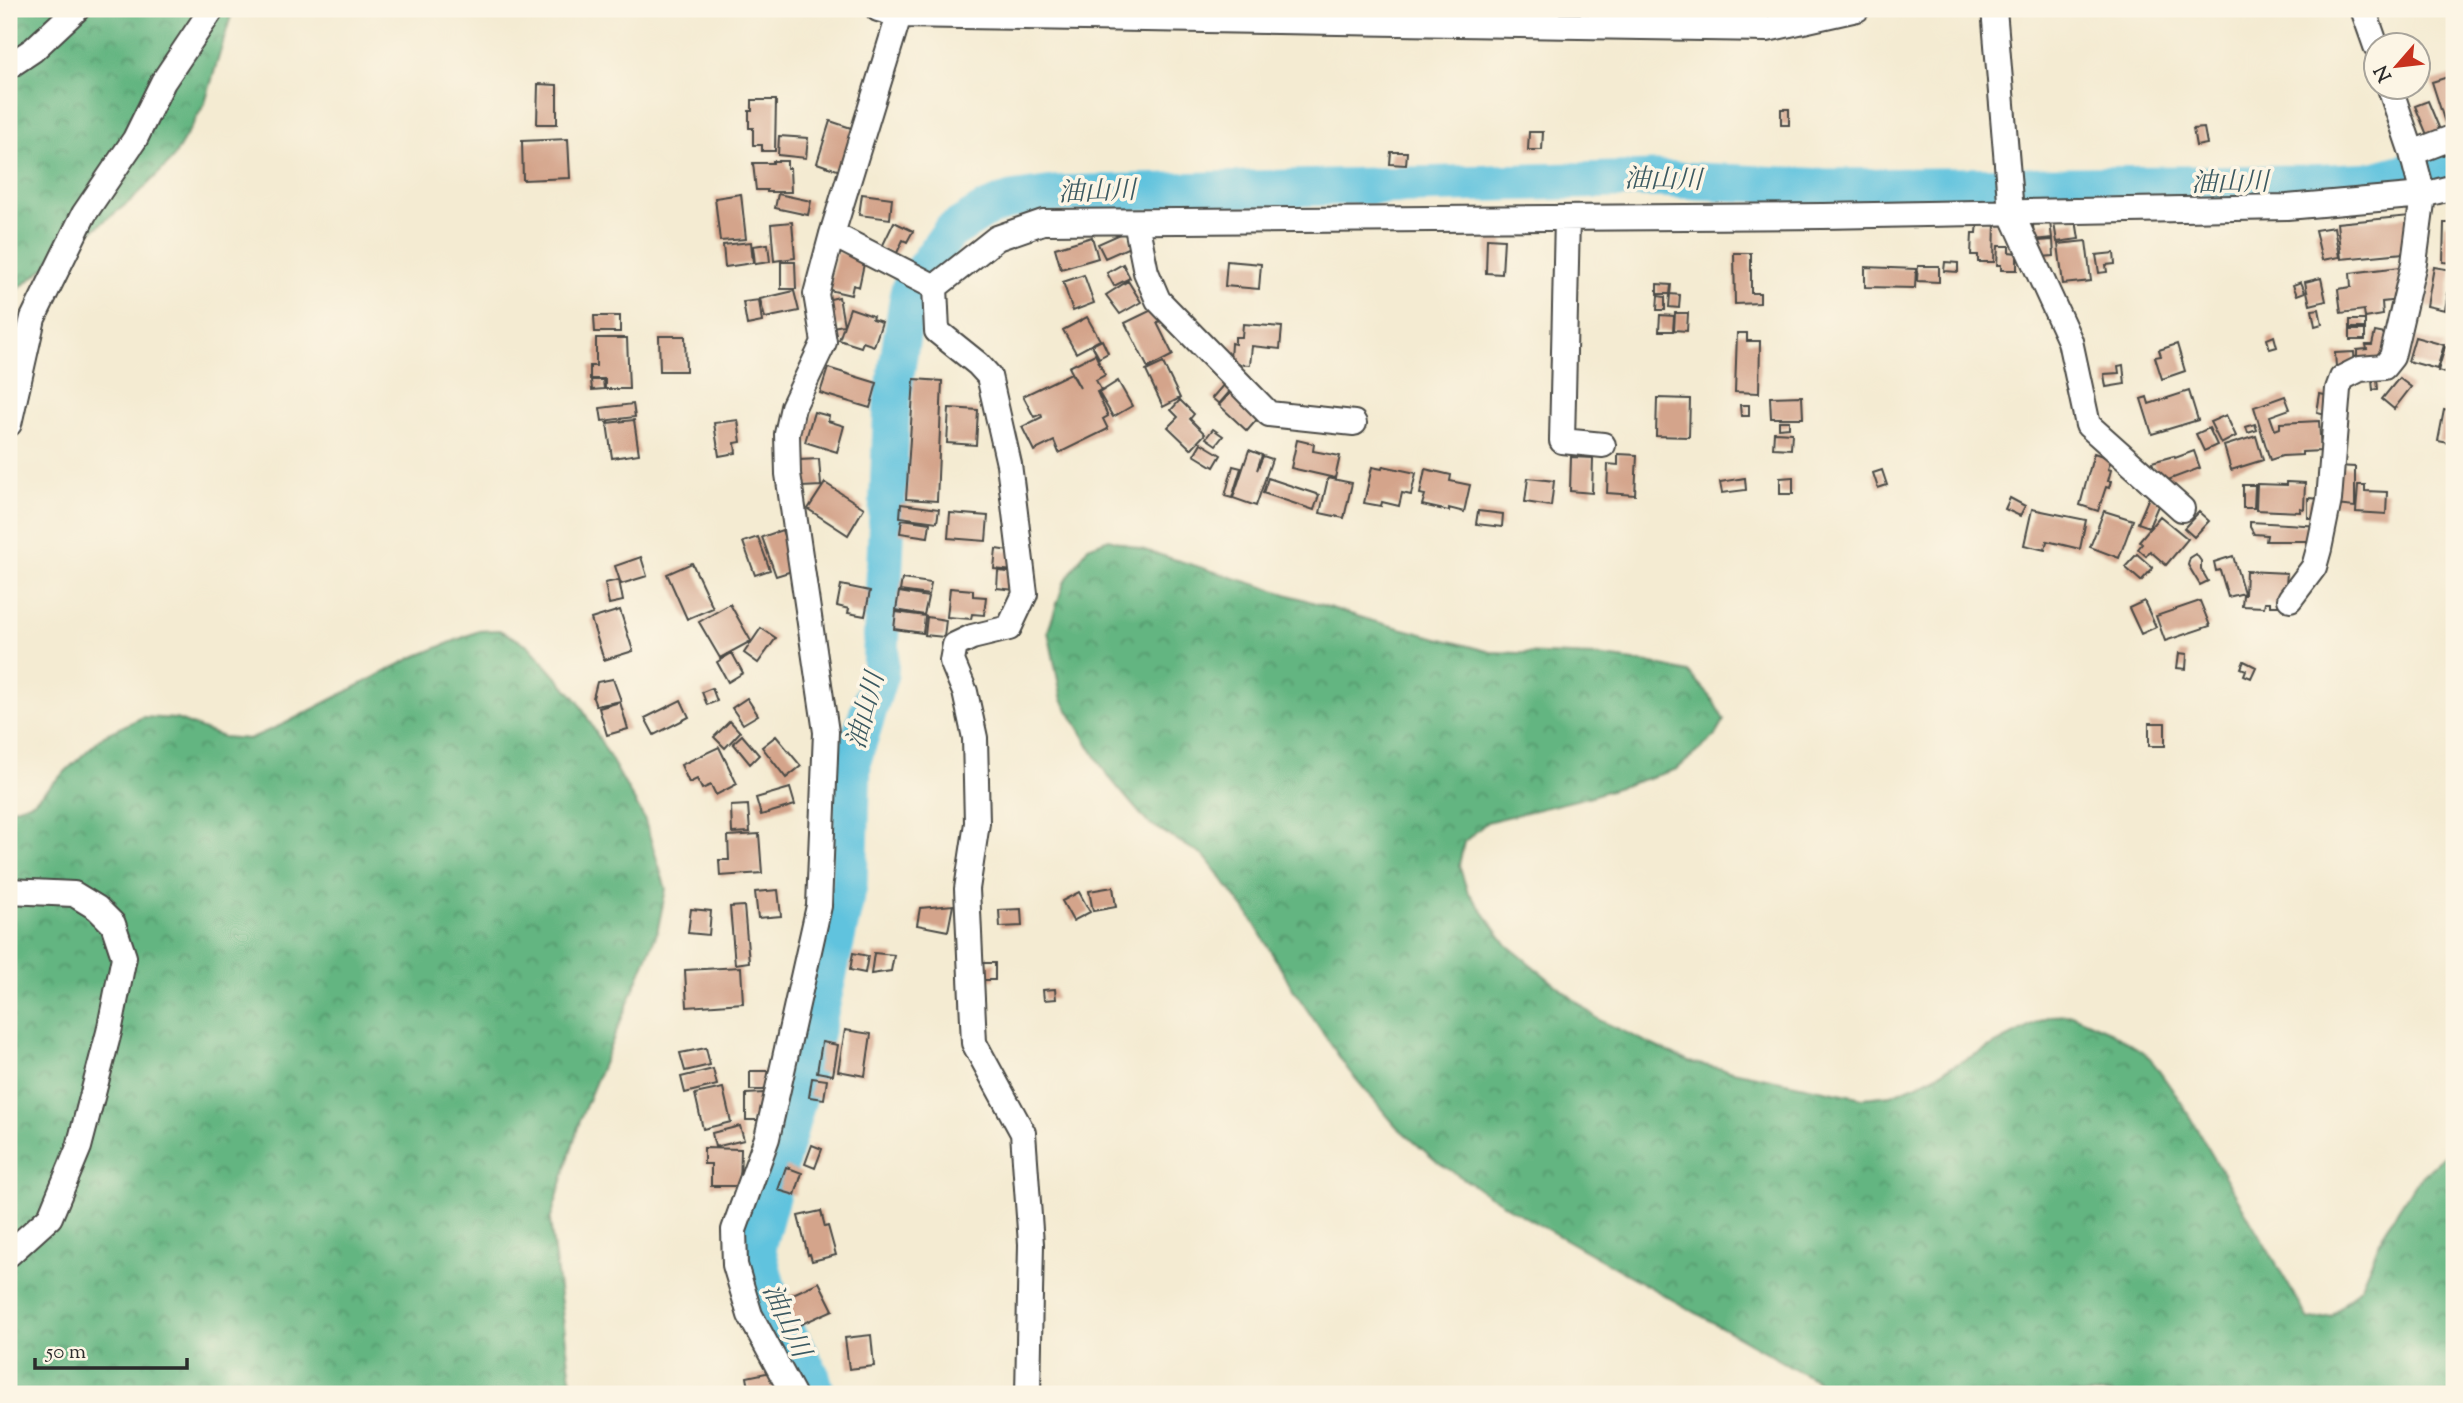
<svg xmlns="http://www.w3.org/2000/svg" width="2463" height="1403" font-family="'Sorts Mill Goudy','Noto Serif JP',serif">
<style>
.forest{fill:url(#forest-crowns);stroke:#477056;stroke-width:2}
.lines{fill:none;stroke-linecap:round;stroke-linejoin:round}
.river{stroke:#60c3de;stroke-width:37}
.building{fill:#d4a48b}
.minor-casing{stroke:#494844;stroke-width:28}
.minor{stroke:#fff;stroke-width:24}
.labels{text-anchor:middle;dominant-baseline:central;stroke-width:7;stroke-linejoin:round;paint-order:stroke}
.water-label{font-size:26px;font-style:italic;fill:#3b5961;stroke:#fcf5e5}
</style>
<defs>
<pattern id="forest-crowns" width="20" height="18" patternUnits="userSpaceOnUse" patternTransform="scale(1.75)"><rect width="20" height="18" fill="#63b581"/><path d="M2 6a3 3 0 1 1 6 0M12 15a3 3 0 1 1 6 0" fill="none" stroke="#52936a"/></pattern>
</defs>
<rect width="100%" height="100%" fill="#fcf5e5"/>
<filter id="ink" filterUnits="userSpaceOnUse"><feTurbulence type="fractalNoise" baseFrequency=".0143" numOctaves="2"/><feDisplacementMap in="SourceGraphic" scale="14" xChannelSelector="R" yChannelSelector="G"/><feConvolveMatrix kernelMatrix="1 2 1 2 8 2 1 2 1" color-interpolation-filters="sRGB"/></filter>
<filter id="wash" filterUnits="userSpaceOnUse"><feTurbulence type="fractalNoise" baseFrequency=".00686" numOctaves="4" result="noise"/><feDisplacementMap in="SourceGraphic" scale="28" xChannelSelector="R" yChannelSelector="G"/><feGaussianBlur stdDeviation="1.57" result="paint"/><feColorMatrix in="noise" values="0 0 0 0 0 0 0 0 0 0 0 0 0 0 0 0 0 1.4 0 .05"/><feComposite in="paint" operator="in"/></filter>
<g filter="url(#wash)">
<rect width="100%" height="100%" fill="#f4ebd2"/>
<!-- forest -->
<path class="forest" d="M9,9H233L205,103L172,160L134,198L9,296Z
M1109,539L1373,621L1491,652L1597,656L1649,663L1688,672L1710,696L1724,720L1714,737L1677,769L1588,797L1487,822L1464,842L1459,865L1467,890L1507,945L1599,1020L1689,1062L1863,1098L1891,1095L1922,1082L2050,1016L2073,1015L2112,1032L2150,1058L2181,1102L2309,1320L2332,1316L2361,1286L2384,1232L2415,1183L2454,1147V1394H1840L1511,1209L1436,1161L1396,1126L1349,1071L1293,989L1250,916L1205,857L1147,822L1107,775L1062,700L1048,631L1064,583L1088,547Z
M499,630L528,645L578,701L644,818L666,889L657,933L581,1117L550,1221L573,1394H9V810L33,802L104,735L143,717L176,719L223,737L249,739L284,724L412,658L479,631Z"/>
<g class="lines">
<!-- river -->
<path class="river" d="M817,1394L812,1377L771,1302L757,1247L811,1052L849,885L853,760L880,674L892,401L909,289L950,232L985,210L1011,200L1054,194L1656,179L1827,187L2308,183L2375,180L2454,158"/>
</g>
<g id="blocks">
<!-- building -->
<path class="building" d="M1516,9H1531V14H1516Z
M2454,75V127L2447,129L2432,82Z
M538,84L557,85V124H537Z
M752,100H776L775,151H762V145H753V128H749V111H752Z
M2428,101L2440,130L2427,135L2415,106Z
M1781,109H1789V125H1781Z
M830,121L857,130L843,172L817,163Z
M2204,128L2207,144L2196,146L2193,129Z
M1529,132H1543L1542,150H1528Z
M779,136L808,138L806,158L778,155Z
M568,139L570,178L523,180L522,141Z
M1391,152H1407L1406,165L1390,164Z
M773,161H787V168H790L791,192H767V190H756L753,163H773Z
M741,194L746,239L720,241L715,198Z
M778,194L811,201L808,215L775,208Z
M862,194L892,198L890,219L859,215Z
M2410,216L2414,252L2341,259L2337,223Z
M2076,220L2079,239L2057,242L2054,223Z
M792,222L795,258L774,261L771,224Z
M894,222L913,231L907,242L903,240L896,255L881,249Z
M1978,222H1995L1994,262H1978V255H1971L1972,233H1977Z
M2050,222L2052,238L2034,240L2033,224Z
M2444,223H2454V263L2443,262Z
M2334,227L2339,257L2322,260L2315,230Z
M1125,232L1132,246L1105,258L1098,244Z
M1092,237L1098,258L1061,269L1055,248Z
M1487,238L1504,239L1502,274L1486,273Z
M2053,240L2054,256L2041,257L2039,241Z
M2086,241L2091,281L2063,284L2058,244Z
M751,242L753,263L725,267L723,245Z
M768,244L770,262L755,264L753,246Z
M1998,246H2009V252L2017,253V270H2001V265H1997Z
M837,252L865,259L859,287L853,285L851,295L829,290Z
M1734,253H1751V293H1760V303L1735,304Z
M2114,253L2115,264L2106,265L2107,272L2099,273L2096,255Z
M1227,261L1261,264L1259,289L1225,286Z
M781,262H795L796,289H781Z
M1945,262L1958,263V272L1944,271Z
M1123,264L1130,278L1114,286L1107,273Z
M1918,266H1939V282L1917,281Z
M1865,267L1916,269L1915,288L1865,287Z
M2400,267L2402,289L2400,300L2382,302L2383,315L2365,318L2364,310L2341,313L2338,289L2351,287L2350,273Z
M2434,267L2452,270L2445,310L2427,306Z
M1084,275L1094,303L1073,311L1063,282Z
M2321,278L2326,301L2310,305L2305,282Z
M1128,281L1141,302L1120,314L1106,295Z
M2301,282L2305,292L2297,295L2293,285Z
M1657,284L1671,285L1670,294H1657Z
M794,291L799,311L765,318L760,299Z
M1670,294L1680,295L1679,308L1669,307Z
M1658,296L1665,297V310H1657Z
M839,297L844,325L832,327L826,300Z
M759,300L762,322L747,325L743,302Z
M1158,307L1164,319L1157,323L1173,355L1148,368L1125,323Z
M850,308L873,316L872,319L882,322L874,346L863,342L861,347L839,340Z
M2319,309L2322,324L2315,326L2312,310Z
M1675,313H1688L1687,331L1674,330Z
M1660,315L1674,316L1673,331H1659Z
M594,316H620V332H595Z
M1087,317L1100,340L1076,353L1063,330Z
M2350,320H2365V328H2350Z
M1243,324L1282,327L1280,349L1252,346L1250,365L1234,364L1230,360L1231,343L1235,344V337H1242Z
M2350,330H2365V340H2350Z
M2375,332L2390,335L2381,362L2357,366V350L2367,349L2366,345H2372Z
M1737,333H1747V341H1760L1759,393L1735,392Z
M659,336H685L686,371H660Z
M2274,336L2277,347L2270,349L2267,339Z
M2415,337L2444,345L2437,369L2408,361Z
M596,338H627L629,389H605V379H590V366H596Z
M1102,340L1108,353L1099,358L1092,345Z
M2177,344L2185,371L2162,379L2155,357L2161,356L2159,350Z
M2445,347L2454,350V376L2438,371Z
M2354,352L2355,366L2336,367L2335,353Z
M1095,354L1105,375L1096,380L1101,390L1097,392L1108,416L1103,419L1108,429L1059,453L1054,441L1034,451L1022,427L1042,417L1041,414L1034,417L1023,396L1071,373L1080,388L1069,367Z
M1163,363L1180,398L1163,407L1146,371Z
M2123,365L2125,384L2106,387L2104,374L2119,373L2118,366Z
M828,368L877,383L870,408L820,393Z
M2399,378L2411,387L2394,409L2382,399Z
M914,379L942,381L937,501L906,499Z
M591,380H603L604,389L592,390Z
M2372,380H2377L2378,389L2373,390Z
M1118,381L1132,406L1113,417L1099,393Z
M1225,383L1232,389L1219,404L1212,398Z
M2451,389L2454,390V403L2448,401Z
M1232,391L1260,416L1247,431L1219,405Z
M2189,391L2198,420L2152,434L2141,399L2147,397L2149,404Z
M2320,394L2334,397L2331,415L2317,412Z
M1802,396L1803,418H1771L1770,397Z
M2285,396L2290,409L2270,416L2275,430L2280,428V423L2319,421L2321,451L2302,452V455L2282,456L2270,460L2254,407Z
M1657,398L1690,399L1689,437L1656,436Z
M1180,400L1194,414L1190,419L1205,434L1191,449L1168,427L1178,417L1171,410Z
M633,404L635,417L602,421L600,408Z
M1740,405H1749V416H1741Z
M949,408L978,410L976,445L947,443Z
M2444,410L2454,412V444L2438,441Z
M814,412L829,416L828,421L844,426L837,452L805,442Z
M2226,415L2236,436L2221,444L2210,422Z
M634,420L639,454L612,458L607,423Z
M738,420L741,442L735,443L736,453L719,456L714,423Z
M1779,421H1789V427L1779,428Z
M2255,424L2257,430L2248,433L2246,427Z
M2209,428L2217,445L2204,451L2196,434Z
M1213,429L1223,436L1216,445L1206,438Z
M1774,432L1792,433L1791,449L1773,448Z
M2256,436L2263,460L2231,470L2224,446Z
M1297,440L1314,444L1313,451L1340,456L1335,478L1291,468Z
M1201,443L1221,455L1214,467L1194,455Z
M1249,450L1262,455L1257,470L1263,456L1272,459L1256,506L1233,498Z
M2194,451L2200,468L2160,483L2152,462L2174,456L2175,458Z
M2094,453L2111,459L2108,469L2111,470L2108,481H2111L2109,488L2106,487L2098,511L2080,505Z
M1618,454L1637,455L1635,495L1607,493L1608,464L1618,465Z
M1571,457L1593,458L1592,493L1570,491Z
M819,459L821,486L801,487L799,460Z
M1233,466L1241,468L1232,498L1225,496Z
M1383,466L1416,473L1411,495L1402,493L1399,506L1382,502L1381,506L1364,503L1372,467L1382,469Z
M2337,466L2355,467V507L2335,505Z
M1425,469L1451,475L1450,481L1470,485L1464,512L1449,508V511L1422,505L1425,495L1420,494Z
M1882,470L1887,485L1878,488L1873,473Z
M1793,477V494H1780V478Z
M1268,478L1319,495L1314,510L1263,493Z
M1328,478L1352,483L1344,518L1320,513Z
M1528,478L1554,481L1551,506L1525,502Z
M1745,478L1746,490L1722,493L1720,482Z
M2287,482L2305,483L2304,509L2300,508V512L2256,510L2257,484L2287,485Z
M825,483L864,508L848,535L808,509Z
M2243,485H2255L2254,508H2243Z
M2358,485H2365V491L2387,492L2386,514L2356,512Z
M2149,497L2160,501L2149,527L2138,523Z
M2010,498L2025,506L2020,516L2005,509Z
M2308,498L2322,499L2321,518H2308Z
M901,504L939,509L937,522L900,517Z
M2032,509L2086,520L2080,549L2047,541L2045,550L2024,545Z
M1478,511L1503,514L1502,527L1476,524Z
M2104,511L2133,520L2119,558L2090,547Z
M2199,512L2209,521L2194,537L2184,528Z
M950,513L988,516L986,541L948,538Z
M2160,516L2188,539L2166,565L2150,551L2146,556L2138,549L2142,544L2139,541Z
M902,519L930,523L928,537L900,533Z
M2250,522L2321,526L2320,541H2266L2267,535L2254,534L2250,527Z
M782,530L795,570L776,576L762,537Z
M758,537L770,570L755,575L743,542Z
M996,549L1016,552L1014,571L994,569Z
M2137,554L2153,568L2141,581L2125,567Z
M2196,554L2201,561V569L2208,581L2200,585L2188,565L2190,558Z
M2233,556L2244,593L2228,597L2220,570L2216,571L2214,562Z
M641,557L647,576L621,584L615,566Z
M692,563L713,608L687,619L667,574Z
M998,571L1017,573L1015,590L997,588Z
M2246,571L2287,573L2284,606H2270V602H2265L2264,607L2242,606L2243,595H2245Z
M902,579L931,583L929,595L900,591Z
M619,580L623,601L609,604L605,583Z
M841,585L870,591L865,616L848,613L849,609L837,606Z
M950,588L973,590V596L986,597L984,615L972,614L971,619L947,617Z
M899,592L928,597L924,615L896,610Z
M2144,601L2156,627L2141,634L2129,608Z
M2200,601L2210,626L2165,641L2156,616Z
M730,604L751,641L720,658L699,622Z
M620,610L633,651L604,660L591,619Z
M896,612L925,616L923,633L894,629Z
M927,617L946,620L944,637L925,635Z
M761,628L776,638L758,663L744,653Z
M732,653L743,673L728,682L717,662Z
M2179,653L2187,654L2186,669L2177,668Z
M2244,661L2256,667L2251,678L2244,675L2246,670L2241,668Z
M613,679L621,701L596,706L593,698L597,682Z
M712,688L717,701L707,705L702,692Z
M747,698L758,715L743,724L732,708Z
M681,700L689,717L654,735L645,718Z
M620,702L628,729L607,735L599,708Z
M730,721L740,732L725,748L714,737Z
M2149,723H2165V746H2149Z
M742,735L759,755L750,764L733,743Z
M776,736L801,766L786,778L762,747Z
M719,747L737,784L716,795L711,785L702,789L697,779L689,783L681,765Z
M790,788L795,805L761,815L756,798Z
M748,805L750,832L732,833L731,806Z
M759,834L762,873L720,876L719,860H729L728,836Z
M1113,887L1116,907L1093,911L1089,891Z
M778,890L781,916L758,918L755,892Z
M1079,892L1090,912L1073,921L1062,901Z
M953,905L948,931L917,925L920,908Z
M744,906L749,962L735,964L730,907Z
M691,909L711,911L709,935L688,933Z
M1021,909L1022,926L1000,927L999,910Z
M853,953L868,956L865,973L850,970Z
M874,953L894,955L891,971L871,974Z
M979,963H995V980H979Z
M741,967L743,1003L687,1007L685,970Z
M1055,989L1056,999L1044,1000L1043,990Z
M845,1030L871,1034L865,1076L838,1071Z
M822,1042L838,1045L833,1075L817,1072Z
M706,1048L710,1065L685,1071L680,1053Z
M713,1069L717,1085L685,1093L681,1077Z
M750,1071H769L768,1090H750Z
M812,1078L827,1080L824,1099L809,1097Z
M723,1088L731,1122L703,1129L695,1094Z
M764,1093V1120H746V1094Z
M740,1126L744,1140L715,1147L712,1133Z
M812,1145L822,1149L815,1168L805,1164Z
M704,1148L741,1149L740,1186H711V1164H704Z
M786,1167L802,1173L795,1195L778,1190Z
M821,1211L825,1227L828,1226L836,1255L812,1261L810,1254L808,1255L798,1216Z
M819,1282L833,1310L795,1327L782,1299Z
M871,1335L874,1366L849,1369L845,1338Z
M776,1371L781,1394H750L747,1377Z"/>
</g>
</g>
<g filter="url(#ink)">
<use href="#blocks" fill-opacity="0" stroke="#494844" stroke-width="2"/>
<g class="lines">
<!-- minor casing -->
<g class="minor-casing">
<path id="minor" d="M878,9L899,15L1767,29L1857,9
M1994,9L2011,212L2070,341L2088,425L2182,509
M2363,9L2376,46
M9,66L33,50L77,9
M2412,153L2454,137
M1567,218L1562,441L1603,445
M1136,222L1146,272L1158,300L1269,414L1354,423
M832,234L935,287
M935,287L997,238L1043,222L1823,216L2287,207L2423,195L2454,187
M935,287L937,331L978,364L989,376L1009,464L1025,594L1009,628L972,637L955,645L952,661L965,692L975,738L977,823L967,889L974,1043L1023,1133L1031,1244L1028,1394
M9,424L33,318L84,214L135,139L163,82L212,9
M2290,599L2314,567L2319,549L2329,500L2338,389L2342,378L2360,369L2384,367L2392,357L2414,263L2423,195L2412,153L2390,88
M9,891L74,894L97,908L113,924L124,957L109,1032L79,1147L50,1217L9,1254
M793,1394L750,1315L735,1265L734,1230L767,1138L819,906L826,732L788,474L787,434L793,407L824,342L816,294L832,234L901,9"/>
</g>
<!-- minor -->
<use href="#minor" class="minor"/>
</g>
</g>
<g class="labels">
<!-- water labels -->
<g class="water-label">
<text transform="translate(1663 181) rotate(1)">油山川</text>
<text transform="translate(2230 184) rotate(-1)">油山川</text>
<text transform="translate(1097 193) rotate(-2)">油山川</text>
<text transform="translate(867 711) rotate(-75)">油山川</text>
<text transform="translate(785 1321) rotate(65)">油山川</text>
</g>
</g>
<!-- margin -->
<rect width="2463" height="1403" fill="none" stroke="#fcf5e5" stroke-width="35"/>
<!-- north arrow -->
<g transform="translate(2397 66) rotate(242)"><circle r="33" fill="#fcf5e5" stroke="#a8a49b" stroke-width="2"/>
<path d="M0-5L12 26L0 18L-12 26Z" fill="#c8321e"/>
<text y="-10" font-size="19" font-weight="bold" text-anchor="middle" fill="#2b2b2b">N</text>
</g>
<!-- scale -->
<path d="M35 1358v10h152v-10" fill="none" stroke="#2b2b2b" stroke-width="3.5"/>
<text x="46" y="1358" font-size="21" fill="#2b2b2b" stroke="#fcf5e5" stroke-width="5" paint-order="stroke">50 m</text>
</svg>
